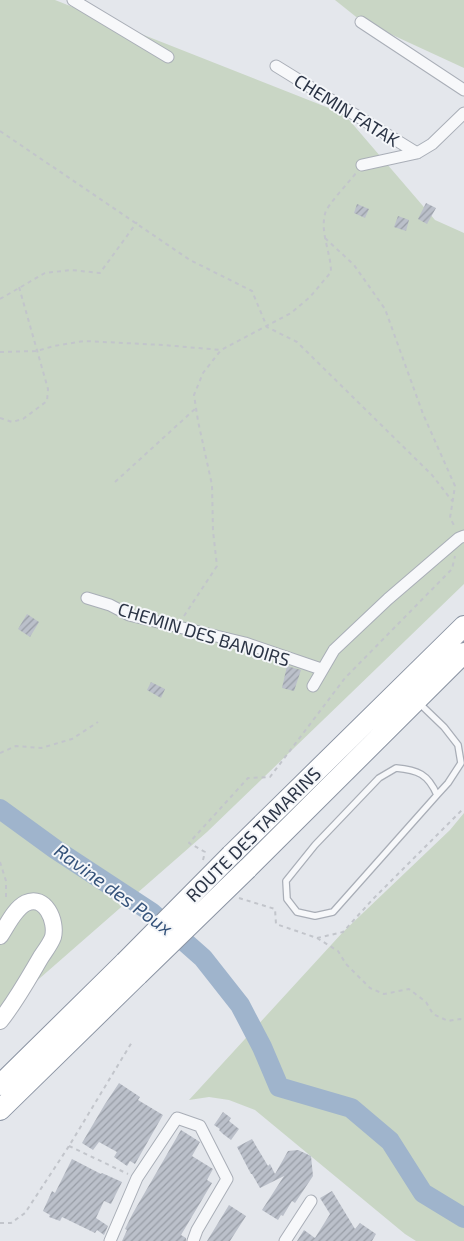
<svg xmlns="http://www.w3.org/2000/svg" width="464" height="1241" font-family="'Exo 2',sans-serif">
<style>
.grass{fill:#c9d6c5}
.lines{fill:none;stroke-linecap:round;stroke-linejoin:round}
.river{stroke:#9fb4cc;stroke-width:20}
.building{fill:url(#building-hatch)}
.lane-casing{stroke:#a9aeb7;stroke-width:8}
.street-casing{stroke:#a9aeb7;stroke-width:13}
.secondary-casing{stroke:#a9aeb7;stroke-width:18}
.highway-casing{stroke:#8b94a3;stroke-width:22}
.path{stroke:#c2c5cb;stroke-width:2;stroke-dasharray:4 4;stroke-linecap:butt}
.lane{stroke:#f7f8fa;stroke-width:5.5}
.street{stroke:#f7f8fa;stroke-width:11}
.secondary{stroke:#fff;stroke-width:16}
.highway{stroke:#fff;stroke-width:20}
.highway-bridge-casing{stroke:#8b94a3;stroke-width:22;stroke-linecap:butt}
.highway-bridge{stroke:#fff;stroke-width:20}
.labels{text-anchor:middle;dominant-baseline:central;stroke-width:4;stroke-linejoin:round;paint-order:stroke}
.street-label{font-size:18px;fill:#2b3445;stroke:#f4f6f9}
.water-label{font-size:19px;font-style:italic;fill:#34527a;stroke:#f4f6f9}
</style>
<defs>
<pattern id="building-hatch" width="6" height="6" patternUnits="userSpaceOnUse" patternTransform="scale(1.25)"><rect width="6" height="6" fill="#bbc0ca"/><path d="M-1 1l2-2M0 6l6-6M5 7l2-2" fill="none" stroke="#989da6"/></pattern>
</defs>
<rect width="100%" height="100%" fill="#e4e7ec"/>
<!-- grass -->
<path class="grass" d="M0,0H55L344,114L435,220L464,233V584L207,832L0,1013Z
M335,0H464V68L360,20Z
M464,813V1241H416L405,1234L255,1110L229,1100L209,1097L189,1100L343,932L450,830Z"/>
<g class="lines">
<!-- river -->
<path class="river" d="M0,809L55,849L151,912L203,958L240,1005L262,1047L279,1087L351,1108L390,1141L423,1193L464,1218"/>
</g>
<!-- building -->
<path class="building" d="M426,203L436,208L427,224L418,219Z
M357,204L369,209L365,218L354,213Z
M398,216L409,220L406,231L394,227Z
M27,614L39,622L30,637L18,629Z
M287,666L301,670L294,691L282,688Z
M151,682L165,689L161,698L147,690Z
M119,1083L140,1097L138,1100L163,1115L135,1164L130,1161L127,1166L114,1157L117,1152L99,1142L93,1150L82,1143L105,1104Z
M223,1112L231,1118L229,1121L239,1129L231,1140L223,1134L219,1130L220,1129L214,1125Z
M181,1130L200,1142L192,1156L213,1169L207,1180L212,1183L181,1235L186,1238V1241H122L127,1230L125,1229L133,1213Z
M252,1139L268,1166L270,1164L275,1174L288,1151L298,1150L311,1156L313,1176L295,1203L292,1201L283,1216L281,1215L278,1220L262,1210L284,1176L260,1188L252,1174H251L237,1147Z
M72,1159L101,1174L102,1173L122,1182L111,1204L104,1201L96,1218L108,1226L104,1235L97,1230L95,1233L62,1217L60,1221L49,1217L50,1215L43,1211L52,1191L55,1193Z
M332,1191L355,1229L360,1223L376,1234L372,1241H297L304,1230L315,1238L330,1214L320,1198Z
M229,1205L246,1216L230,1241H207Z"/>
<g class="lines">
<!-- lane casing -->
<g class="lane-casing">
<path id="lane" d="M419,703L444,727L458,745L461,763L448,783L437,795
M396,768C418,770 428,774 437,795L333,912L315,916L297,912L287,899L286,881L315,845L379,778Z"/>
</g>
<!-- street casing -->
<g class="street-casing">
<path id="street" d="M73,0L168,57
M361,22L464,90
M276,66L417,153
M362,165L417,153L432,144L464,113
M87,598L110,605L129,615L245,643L321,669
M313,686L334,650L388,599L459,538L464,536
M110,1241L137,1178L177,1118L200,1126L227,1179L197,1230L193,1241
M285,1241L311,1201"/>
</g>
<!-- secondary casing -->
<g class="secondary-casing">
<path id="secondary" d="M0,936C7,926 14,909 26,903C45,894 57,921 53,937C51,943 45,951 41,957C28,979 16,1001 0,1021"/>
</g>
<!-- highway casing -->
<g class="highway-casing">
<path id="highway" d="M231,855L464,626
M247,869L464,653
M0,1085L125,962
M0,1110L138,975"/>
</g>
<!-- path -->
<path class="path" d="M0,131L190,260L252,291L267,327L297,342L432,475L453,502
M325,238L354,265L385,309L423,414L455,486L450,518L455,527
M0,299L45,273L71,270L100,273L137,222
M0,352L37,351L54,346L84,341L163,345L221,350
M0,418L12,422L23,419L47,401L48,389L19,287
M115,482L196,408
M184,616L217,566L213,531L212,485L198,421L194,395L203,373L221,350L291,313L310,297L331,272C331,253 320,233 325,214C326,206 350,181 356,173
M0,753L16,746L41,748L72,739L98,722
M203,860L205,852L189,843L248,778L270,777L345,678L452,569L455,556
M0,862L6,881V901
M239,898L275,909L276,924L317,938L343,932L373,899L464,808
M317,938L338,951L346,964L370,988L384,994L409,989L426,1002L433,1014L448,1021L460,1019L464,1021
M69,1146L128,1174
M0,1223H11L25,1213L69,1146L132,1042"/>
<!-- lane -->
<use href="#lane" class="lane"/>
<!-- street -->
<use href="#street" class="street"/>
<!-- secondary -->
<use href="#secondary" class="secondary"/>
<!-- highway -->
<use href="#highway" class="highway"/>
<!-- highway-bridge casing -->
<g class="highway-bridge-casing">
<path id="highway-bridge" d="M125,962L231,855
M138,975L247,869"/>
</g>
<!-- highway-bridge -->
<use href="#highway-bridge" class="highway-bridge"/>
</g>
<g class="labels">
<!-- street labels -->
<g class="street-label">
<text transform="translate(347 110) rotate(32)">CHEMIN FATAK</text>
<text transform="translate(204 634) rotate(17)">CHEMIN DES BANOIRS</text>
<text transform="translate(253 834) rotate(-45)">ROUTE DES TAMARINS</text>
</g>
<!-- water labels -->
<g class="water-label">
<text transform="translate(114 889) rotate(36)">Ravine des Poux</text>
</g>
</g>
</svg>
